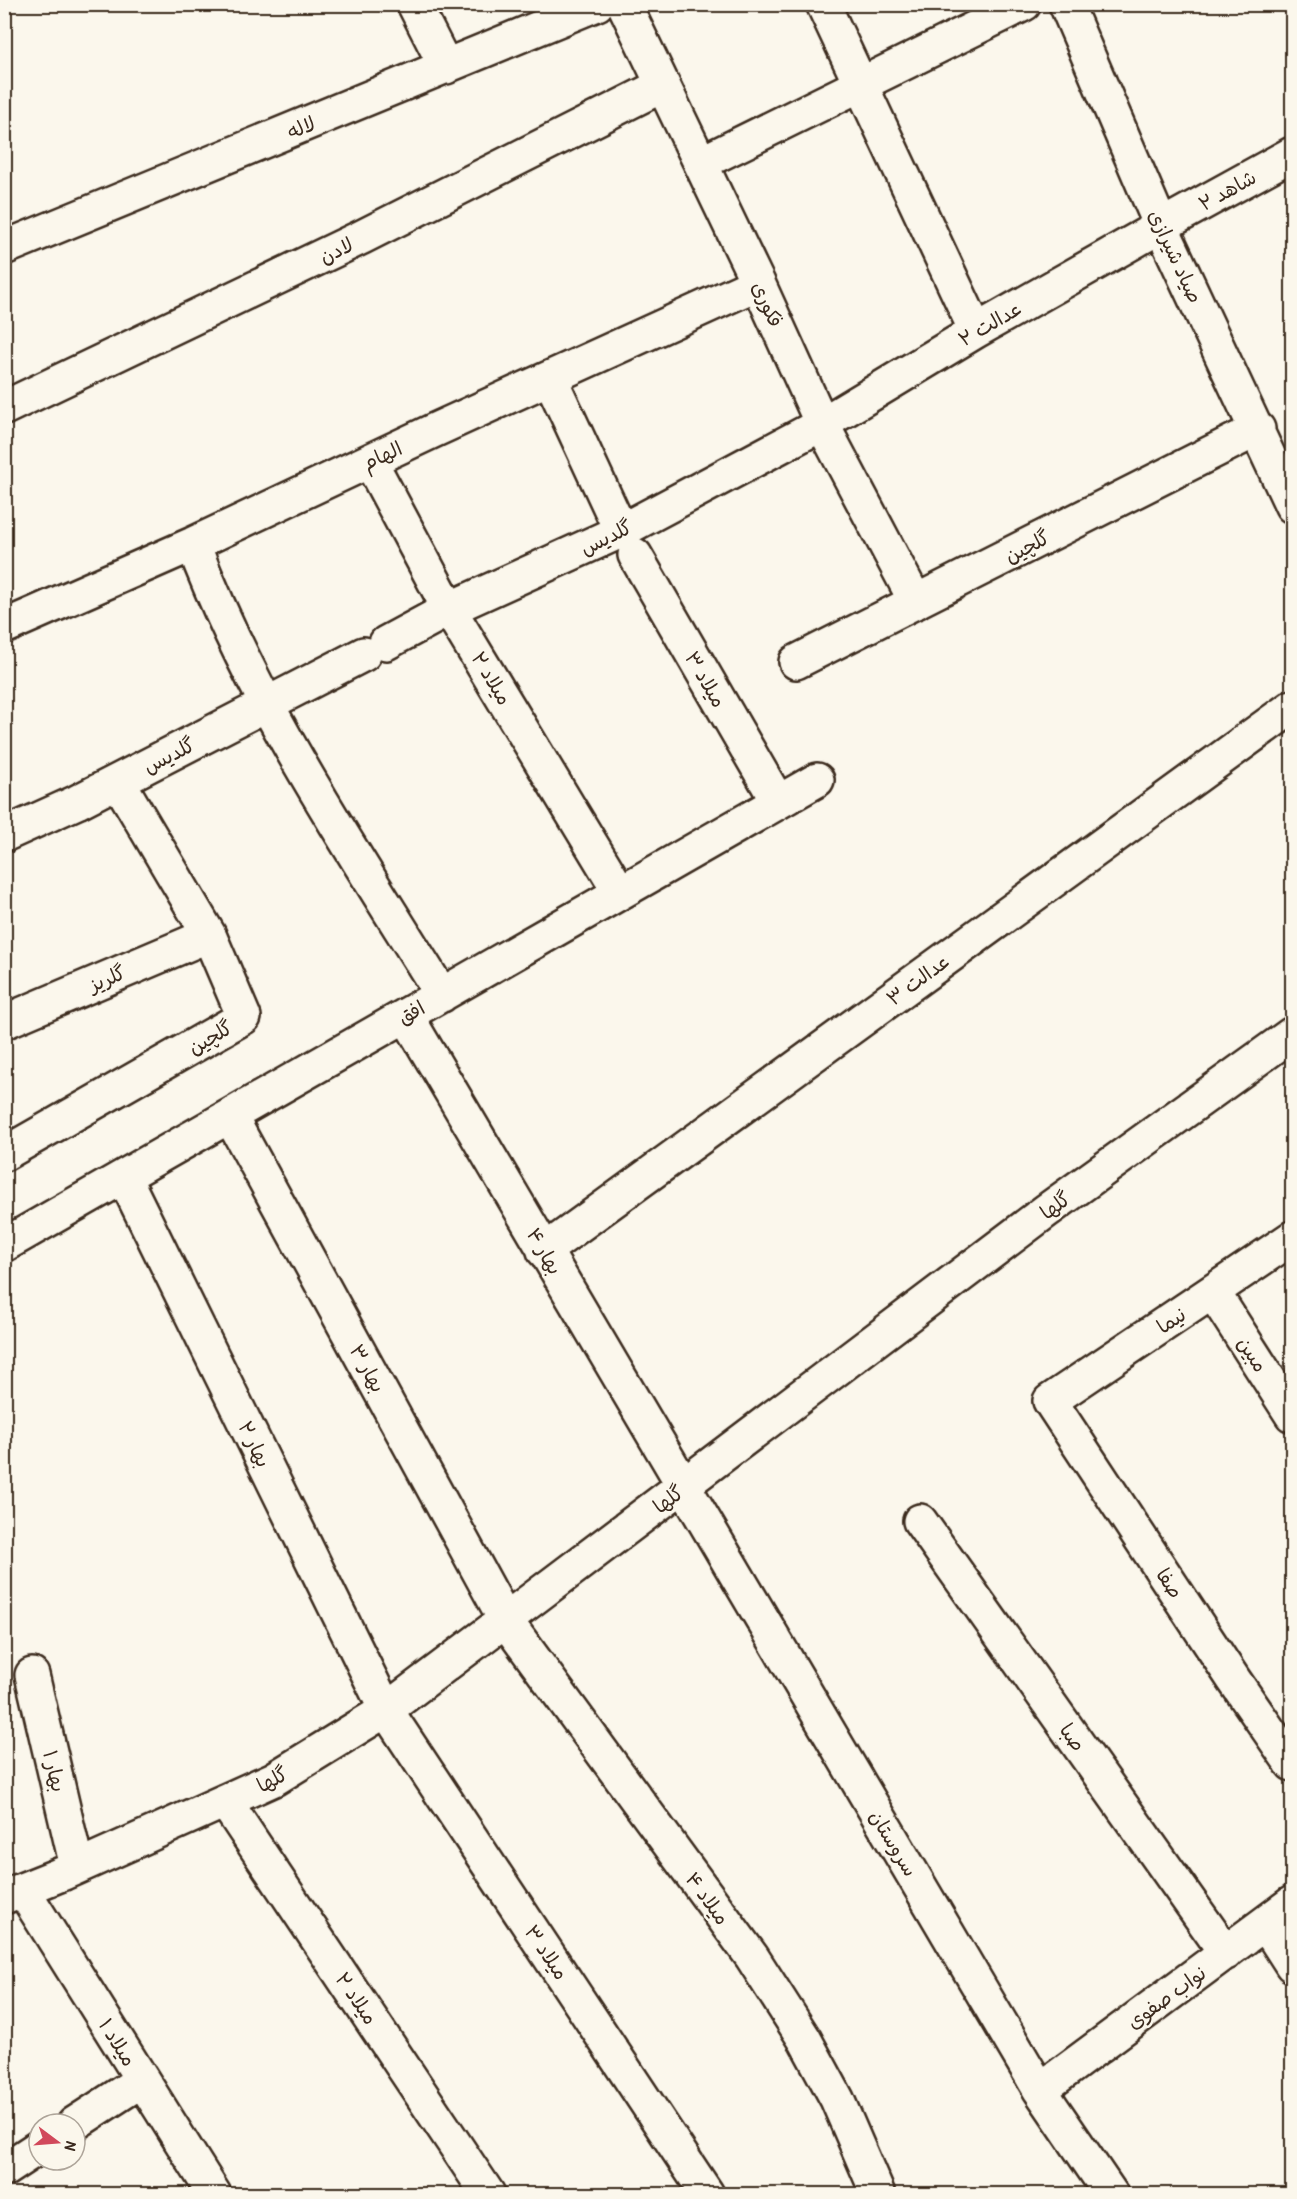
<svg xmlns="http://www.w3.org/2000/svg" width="1297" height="2199" font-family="'Patrick Hand','Playpen Sans Arabic',sans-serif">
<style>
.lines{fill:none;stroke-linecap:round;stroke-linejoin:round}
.minor-casing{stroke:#3b2a1e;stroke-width:38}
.minor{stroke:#fbf7ec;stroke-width:33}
.labels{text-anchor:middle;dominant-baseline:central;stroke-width:5;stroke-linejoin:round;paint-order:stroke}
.street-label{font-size:20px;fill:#3b2a1e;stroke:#fbf7ec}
</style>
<rect width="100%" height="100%" fill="#fbf7ec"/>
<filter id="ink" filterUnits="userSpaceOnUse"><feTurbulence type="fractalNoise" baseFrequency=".0167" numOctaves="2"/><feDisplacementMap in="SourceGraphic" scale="12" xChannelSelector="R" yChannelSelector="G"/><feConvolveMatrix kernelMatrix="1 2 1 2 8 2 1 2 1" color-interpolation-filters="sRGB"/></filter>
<g filter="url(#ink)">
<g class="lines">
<!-- minor casing -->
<g class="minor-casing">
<path id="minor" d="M414,4L446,67
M624,4L758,283L822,424L916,602
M823,4L976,331
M1066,4L1161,226L1292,506
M701,163L1024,4
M4,248L597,4
M550,378L621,531
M4,408L362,237L663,85
M370,461L449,609L620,892
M193,544C254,705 352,850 442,995
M635,555L778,802
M4,627L193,544L435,430L758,283
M386,643L449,609L621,531L822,424L976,331L1161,226L1292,154
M796,662L1258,429
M4,835L77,802L364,654
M406,1015L1040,2090L1111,2194
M4,1022L209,935
M230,1116L506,1621L752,1957L805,2040L837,2099L878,2194
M4,1154L244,1017L209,935L118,781
M124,1177L386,1710L707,2194
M1292,1238L1050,1401L1234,1680L1292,1764
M4,1245L817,780
M544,1251L1292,707
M1213,1292L1292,1415
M920,1521L1226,1953
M32,1675L77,1867
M225,1801L488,2194
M23,1890L214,2194
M4,1897L64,1873L274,1779L386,1710L1046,1211L1292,1034
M1265,1923L1292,1965
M1040,2090L1292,1903
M74,2124L142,2080
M4,2170L39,2147"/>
</g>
<!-- minor -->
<use href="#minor" class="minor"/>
</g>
</g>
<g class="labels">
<!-- street labels -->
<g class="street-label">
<text transform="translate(301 127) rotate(-22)">لاله</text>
<text transform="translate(1227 190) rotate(-29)">شاهد ۲</text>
<text transform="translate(336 250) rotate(-26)">لادن</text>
<text transform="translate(1176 256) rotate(65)">صیاد شیرازی</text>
<text transform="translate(768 304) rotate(66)">فکوری</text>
<text transform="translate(990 323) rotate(-30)">عدالت ۲</text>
<text transform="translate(382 455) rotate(-25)">الهام</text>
<text transform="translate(606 537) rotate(-26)">گلدیس</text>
<text transform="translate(1027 546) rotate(-27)">گلچین</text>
<text transform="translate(492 678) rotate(59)">میلاد ۲</text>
<text transform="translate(706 679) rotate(60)">میلاد ۳</text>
<text transform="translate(169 755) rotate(-27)">گلدیس</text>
<text transform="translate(107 978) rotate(-23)">گلریز</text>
<text transform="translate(918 979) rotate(-36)">عدالت ۳</text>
<text transform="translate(411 1012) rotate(-29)">افق</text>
<text transform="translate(210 1037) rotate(-30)">گلچین</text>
<text transform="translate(1055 1205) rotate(-36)">گلها</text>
<text transform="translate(545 1251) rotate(60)">بهار ۴</text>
<text transform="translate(1171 1320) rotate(-34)">نیما</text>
<text transform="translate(1253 1354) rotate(57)">مبین</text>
<text transform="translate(368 1368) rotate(61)">بهار ۳</text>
<text transform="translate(255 1444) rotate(64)">بهار ۲</text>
<text transform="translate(668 1499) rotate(-37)">گلها</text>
<text transform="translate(1170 1583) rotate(57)">صفا</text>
<text transform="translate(1073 1737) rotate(55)">صبا</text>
<text transform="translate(55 1771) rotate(77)">بهار ۱</text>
<text transform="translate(272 1779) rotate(-28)">گلها</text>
<text transform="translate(894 1843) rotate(59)">سروستان</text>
<text transform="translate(708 1898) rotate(54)">میلاد ۴</text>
<text transform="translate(547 1952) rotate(56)">میلاد ۳</text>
<text transform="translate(1166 1997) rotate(-36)">نواب صفوی</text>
<text transform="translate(357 1998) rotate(56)">میلاد ۲</text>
<text transform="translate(118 2042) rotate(58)">میلاد ۱</text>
</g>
</g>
<!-- margin -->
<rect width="1297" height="2199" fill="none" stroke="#fbf7ec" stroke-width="24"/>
<rect x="12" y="12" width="1273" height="2175" fill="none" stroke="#3b2a1e" stroke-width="2" filter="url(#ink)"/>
<!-- north arrow -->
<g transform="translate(57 2142) rotate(106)"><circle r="28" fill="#fbf7ec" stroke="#aea59a" stroke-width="1.5"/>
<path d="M0-4.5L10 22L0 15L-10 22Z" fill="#d1495b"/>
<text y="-9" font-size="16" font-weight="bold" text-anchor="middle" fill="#3b2a1e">N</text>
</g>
</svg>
